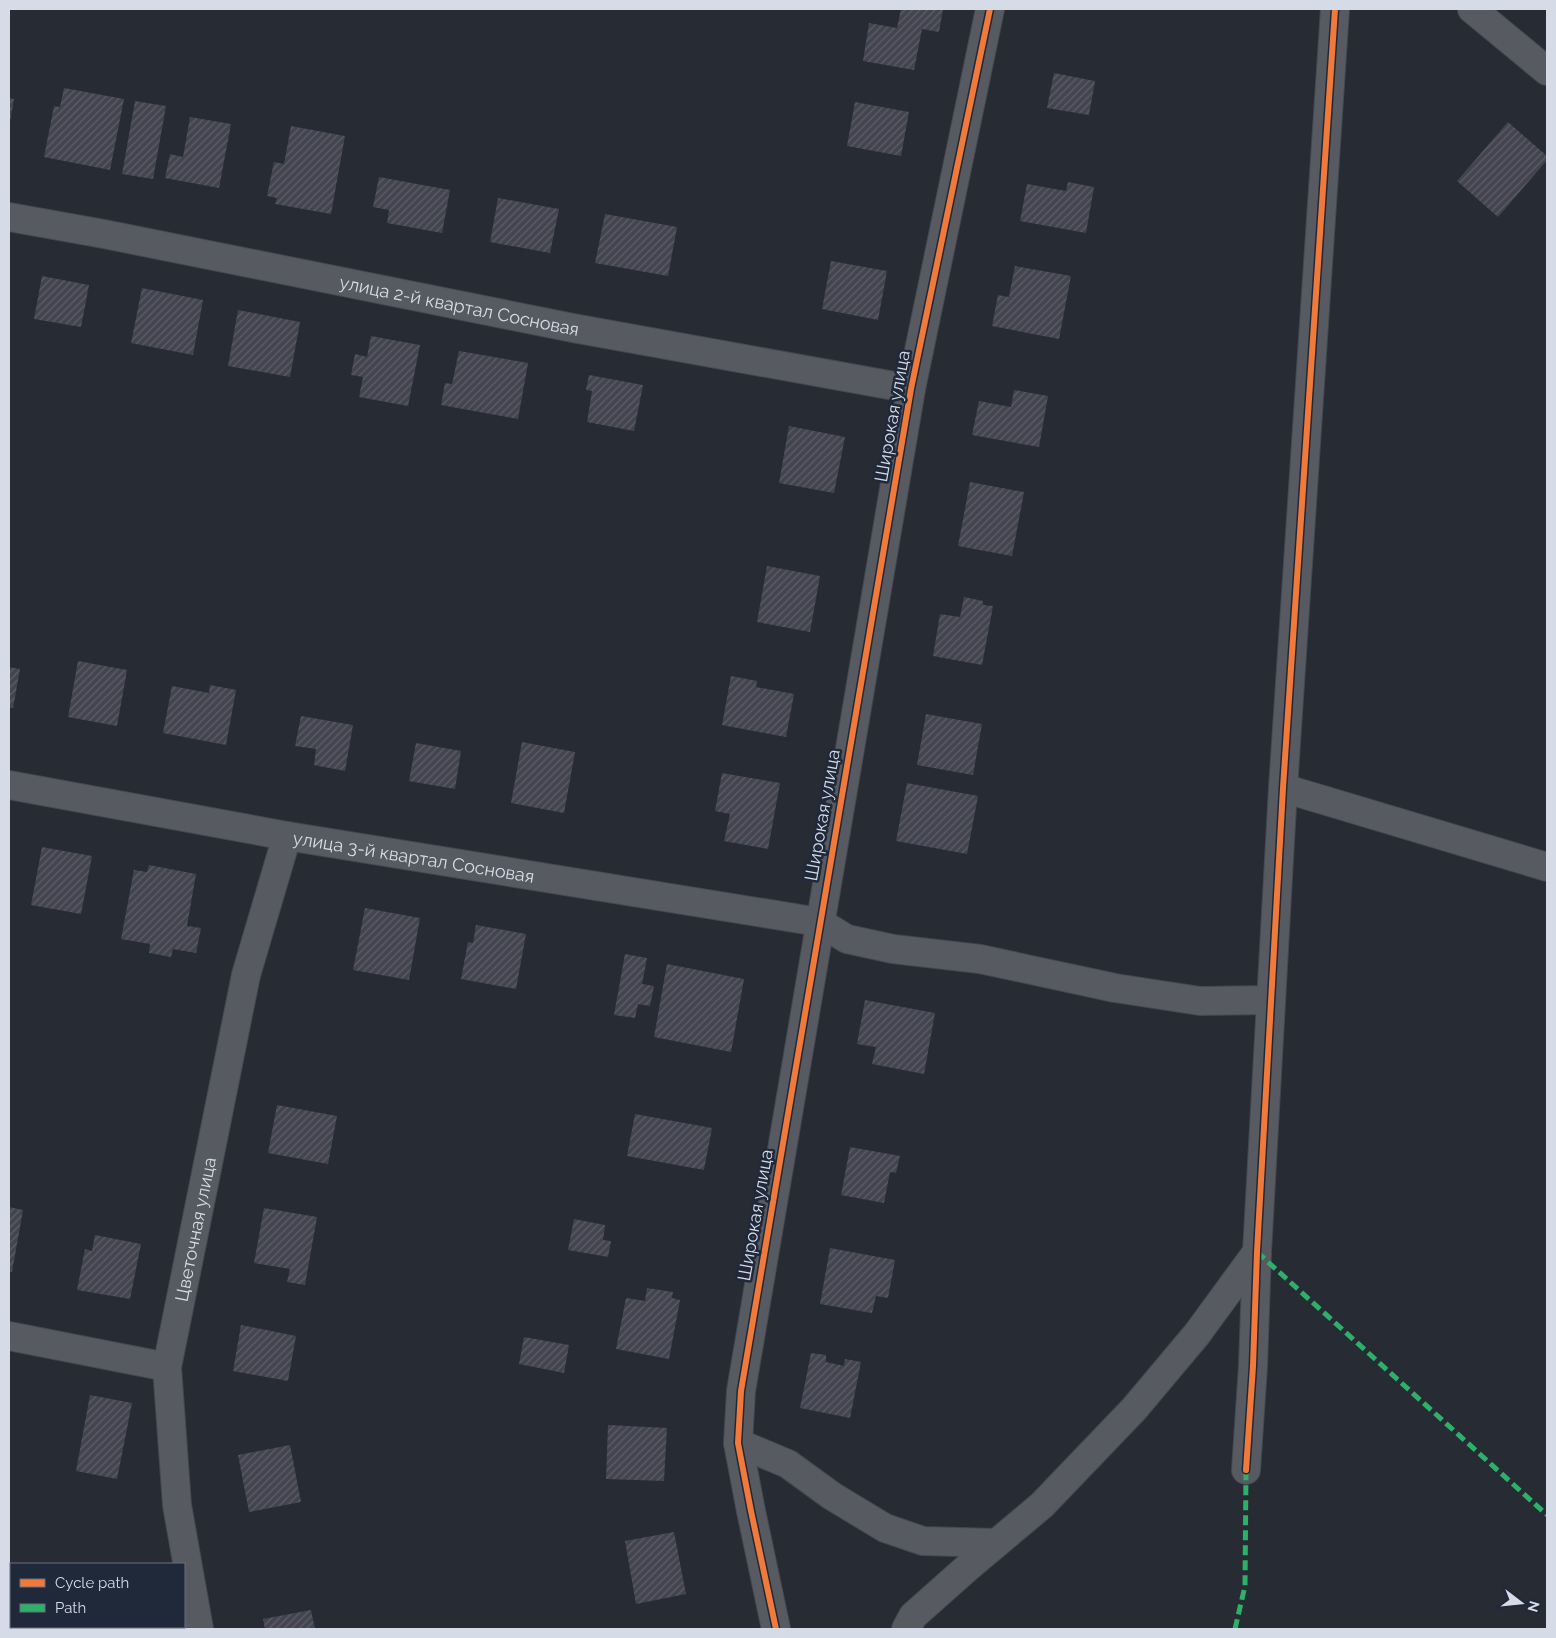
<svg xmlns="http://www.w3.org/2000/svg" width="1556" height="1638" font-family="Raleway,sans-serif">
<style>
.building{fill:url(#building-hatch)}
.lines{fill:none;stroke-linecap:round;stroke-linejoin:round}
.minor-casing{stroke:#434850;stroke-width:30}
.minor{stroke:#575b61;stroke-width:28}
.quiet{stroke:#2db169;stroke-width:5;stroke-dasharray:10 5;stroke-linecap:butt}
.cycleway-casing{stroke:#20293a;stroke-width:9}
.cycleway{stroke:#f17a3a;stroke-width:6}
.labels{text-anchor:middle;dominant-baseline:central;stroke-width:5;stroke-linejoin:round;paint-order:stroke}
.street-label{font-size:18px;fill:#d5dce8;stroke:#20293a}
</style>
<defs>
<pattern id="building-hatch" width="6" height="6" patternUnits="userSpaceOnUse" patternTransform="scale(1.25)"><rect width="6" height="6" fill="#43444f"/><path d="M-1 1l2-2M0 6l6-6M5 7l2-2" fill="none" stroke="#5d5e68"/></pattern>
</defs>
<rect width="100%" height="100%" fill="#262b34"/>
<!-- building -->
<path class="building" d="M901,9H943L939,32L922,29L914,70L863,61L869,23L897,28Z
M1054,73L1095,81L1089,115L1047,108Z
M64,88L124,99L110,170L44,157L54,106L60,107Z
M9,98L14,99L10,122H9Z
M135,101L166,106L153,179L122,174Z
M855,102L909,112L901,156L847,146Z
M190,117L231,124L219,188L165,178L170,154L183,157Z
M1508,122L1547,156V160L1498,217L1457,181Z
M291,126L345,136L331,214L275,204L277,198L267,196L274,162L284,164Z
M379,177L450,190L442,233L387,223L389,210L373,207Z
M1068,182L1094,187L1086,233L1020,221L1027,184L1066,191Z
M498,198L559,209L550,253L490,242Z
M605,214L677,227L668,276L595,263Z
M831,261L887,271L878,320L822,309Z
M1015,266L1071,276L1059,339L992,326L998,295L1009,297Z
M42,276L89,285L81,327L34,319Z
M142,288L203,300L193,355L131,343Z
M238,310L300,322L290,377L228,366Z
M371,336L420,345L408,406L359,397L363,377L351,375L355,354L367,357Z
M459,351L528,363L518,419L441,405L445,383L452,384Z
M589,375L643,385L634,431L587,422L592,391L586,390Z
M1014,390L1048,396L1039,447L972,435L979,401L1011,407Z
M789,426L845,437L834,493L779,483Z
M970,482L1024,492L1012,556L958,546Z
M767,566L820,576L810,632L757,622Z
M964,597L983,601V605L993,606L982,665L933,656L940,614L960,617Z
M78,661L127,670L117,726L68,717Z
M9,667L20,669L13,708L9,707Z
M731,676L757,681L756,687L794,694L786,737L722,725Z
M210,685L236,690L226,745L163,733L172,686L209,693Z
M926,714L982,724L973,775L917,765Z
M301,716L353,725L345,771L314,765L316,749L295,746Z
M522,742L575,752L564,813L511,803Z
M416,743L461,751L455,789L409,781Z
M722,773L780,783L768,849L724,841L730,814L715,811Z
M907,783L978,796L967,854L896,841Z
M42,847L92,856L81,914L31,905Z
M149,865L196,874L187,926L201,928L196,953L173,949L171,957L149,953L150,944L121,939L134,870L147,872Z
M365,908L420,918L409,980L353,970Z
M476,925L526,934L516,989L461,979L468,942L473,943Z
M625,954L647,958L642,984L654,986L650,1006L638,1004L635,1018L614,1015Z
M667,964L744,979L731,1052L654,1037Z
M865,1000L935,1013L924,1074L872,1064L876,1047L857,1044Z
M277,1105L337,1116L328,1164L268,1153Z
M635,1114L712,1128L704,1170L627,1156Z
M850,1147L900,1156L896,1173L890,1172L884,1203L841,1195Z
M9,1207L23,1210L12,1272L9,1271Z
M264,1208L317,1217L305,1285L287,1282L290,1269L254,1263Z
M574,1219L605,1225L603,1240L611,1241L608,1257L568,1250Z
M95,1235L141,1244L130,1299L77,1290L85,1249L92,1251Z
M830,1248L895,1260L888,1298L876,1296L872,1313L820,1304Z
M647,1288L673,1292L672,1298L680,1300L669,1359L616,1349L626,1298L645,1301Z
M241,1325L296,1336L288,1381L233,1371Z
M524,1337L569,1345L564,1373L519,1364Z
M811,1353L826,1355V1362L844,1366L845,1359L861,1362L850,1418L800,1408Z
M90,1395L132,1403L117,1479L76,1471Z
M608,1425L667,1428L664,1481L606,1479Z
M290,1445L301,1502L249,1512L238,1455Z
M674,1532L686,1594L636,1604L625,1541Z
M311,1610L315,1629H265L263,1619Z"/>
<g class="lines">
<!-- minor casing -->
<g class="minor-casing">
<g id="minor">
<path d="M1472,9L1547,71"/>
<path id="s1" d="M9,217L104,234L573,328L911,389"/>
<path id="s2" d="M9,785L287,836L819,922L847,939L893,949L980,959L1115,988L1200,1001L1271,1000"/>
<path d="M1283,788L1547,867"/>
<path d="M9,1336L167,1367"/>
<path d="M738,1443L788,1464L832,1496L885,1528L923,1541L996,1543"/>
<path d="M1246,1470L1253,1366L1257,1252L1283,788L1335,9"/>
<path id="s3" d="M199,1629L177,1505L167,1367L246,975L287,836"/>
<path d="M776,1629L751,1511L738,1443L741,1391L911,389L990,9"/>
<path d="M906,1629L913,1616L967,1568L1042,1505L1134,1409L1197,1334L1257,1252"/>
</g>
</g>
<!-- minor -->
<use href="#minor" class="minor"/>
<!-- quiet -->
<path class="quiet" d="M1257,1252L1547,1515
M1235,1629L1245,1586L1246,1470"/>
<!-- cycleway casing -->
<g class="cycleway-casing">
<path id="cycleway" d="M1246,1470L1253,1366L1257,1252L1283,788L1335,9
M776,1629L751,1511L738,1443L741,1391L911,389L990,9"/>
</g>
<!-- cycleway -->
<use href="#cycleway" class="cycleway"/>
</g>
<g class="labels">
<!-- street labels -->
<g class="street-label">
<text stroke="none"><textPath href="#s1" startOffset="459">улица 2-й квартал Сосновая</textPath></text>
<text transform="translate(892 416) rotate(-80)">Широкая улица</text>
<text transform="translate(822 815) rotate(-80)">Широкая улица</text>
<text stroke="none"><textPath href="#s2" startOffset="411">улица 3-й квартал Сосновая</textPath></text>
<text transform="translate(755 1215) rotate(-80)">Широкая улица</text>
<text stroke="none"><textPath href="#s3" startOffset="405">Цветочная улица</textPath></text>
</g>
</g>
<!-- border -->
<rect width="1556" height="1638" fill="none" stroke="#d5dce8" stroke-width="20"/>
<!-- legend -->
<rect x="10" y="1563" width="175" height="65" fill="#20293a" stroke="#687180"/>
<rect x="20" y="1579" width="25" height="8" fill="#f17a3a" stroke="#687180"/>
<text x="55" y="1588" font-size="15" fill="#d5dce8">Cycle path</text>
<rect x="20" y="1604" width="25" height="8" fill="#2db169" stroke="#687180"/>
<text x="55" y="1613" font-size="15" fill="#d5dce8">Path</text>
<!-- north arrow -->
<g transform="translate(1521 1603) rotate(106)" stroke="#20293a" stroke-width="4" paint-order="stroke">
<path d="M0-4L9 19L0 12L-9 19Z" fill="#d5dce8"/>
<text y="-8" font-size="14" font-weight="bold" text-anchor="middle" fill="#d5dce8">N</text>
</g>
</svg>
